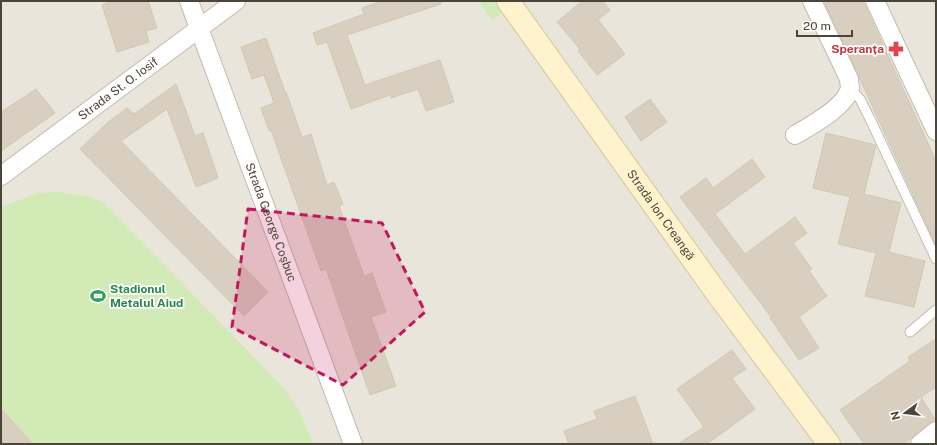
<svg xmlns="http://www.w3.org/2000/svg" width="937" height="445" font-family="'Public Sans',sans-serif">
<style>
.residential{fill:#eae5da}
.green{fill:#d2eab5}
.building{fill:#d8cfc1;stroke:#d3c7b4}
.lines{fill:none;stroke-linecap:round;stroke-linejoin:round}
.service-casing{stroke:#c2bbae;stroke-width:11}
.minor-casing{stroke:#c2bbae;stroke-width:20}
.secondary-casing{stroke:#d6c79b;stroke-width:24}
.service{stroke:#fff;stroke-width:9}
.minor{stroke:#fff;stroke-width:18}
.secondary{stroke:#fff3cd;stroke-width:22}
.marked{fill:#c2185b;fill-opacity:0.2;stroke:#c2185b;stroke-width:3;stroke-dasharray:8 5;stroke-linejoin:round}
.labels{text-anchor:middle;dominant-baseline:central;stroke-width:3.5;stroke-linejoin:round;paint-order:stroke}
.health-label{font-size:12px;font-weight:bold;fill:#be3a42;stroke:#fff;text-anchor:end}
.street-label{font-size:12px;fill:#4b4439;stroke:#fff}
.leisure-label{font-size:12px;font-weight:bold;fill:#27864d;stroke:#fff;text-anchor:start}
</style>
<rect width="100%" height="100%" fill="#f6f3ec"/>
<!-- residential -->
<path class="residential" d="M1,1H936V444H1Z"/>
<!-- green -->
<path class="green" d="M478,1H500L505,11L492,20Z
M59,192L86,196L103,202L281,385L298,408L313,444H34L1,409V207L38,193Z"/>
<!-- building -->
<path class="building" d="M113,1H148L157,28L146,31L149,42L117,52L102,5Z
M382,1H440L441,4L347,35L365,85L440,60L454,102L426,111L418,89L391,98L390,95L351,109L327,42L317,45L313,33L364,14L362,8Z
M582,1H603L610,10L598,20L625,54L597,75L578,51L580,49L557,22Z
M824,1H863L936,161V245Z
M266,38L285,92H286L302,137L311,134L327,185L334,182L343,204L339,206L364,276L372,273L386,312L371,317L396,386L370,395L326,269L321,271L271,130L269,131L261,108L274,103L264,75L252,79L241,47Z
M176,84L195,136L203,133L218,178L196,187L167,109L121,141L268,292L244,316L80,149L107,123L127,108L134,114Z
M36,89L55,113L1,151V112Z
M650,99L667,122L641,141L625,117Z
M826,133L876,145L864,194L901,203L889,252L925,261L914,307L865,296L876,253L838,244L850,197L813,188Z
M752,159L765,177L715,214L745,254L795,217L807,233L793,243L812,269L809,271L827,296L799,317L819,348L799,360L770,318L771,317L680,197L706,178L713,188Z
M936,339V387L921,397L936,421L929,423L904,444H864L840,410L910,361L908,357Z
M732,350L746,369L732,378L755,409L707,444H678L704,427L677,389Z
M635,396L653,444H569L564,431L597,419L594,411Z
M1,409L33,444H1Z"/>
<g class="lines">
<!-- service casing -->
<g class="service-casing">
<path id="service" d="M850,89L860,99L871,121L936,259
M910,332L936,310"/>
</g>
<!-- minor casing -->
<g class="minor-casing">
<g id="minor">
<path id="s1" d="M189,1L353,444"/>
<path d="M875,1L936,131"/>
<path d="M795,135C810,126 846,107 850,88C850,85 849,82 849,79L812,1"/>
<path id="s2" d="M1,176L236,1"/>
<path d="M920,444L936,431"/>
</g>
</g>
<!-- secondary casing -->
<g class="secondary-casing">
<g id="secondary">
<path id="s3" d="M508,1L716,292L829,444"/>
</g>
</g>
<!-- service -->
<use href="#service" class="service"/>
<!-- minor -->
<use href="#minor" class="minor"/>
<!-- secondary -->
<use href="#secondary" class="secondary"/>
</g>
<!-- marked area -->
<path class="marked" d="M248,209L382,223L425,312L343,385L232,327Z"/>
<!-- icons -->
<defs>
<g id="pharmacy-bare" transform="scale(1.2)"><path d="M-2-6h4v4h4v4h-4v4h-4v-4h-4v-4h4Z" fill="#e0444e" stroke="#fff" stroke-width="2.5" paint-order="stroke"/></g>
<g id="stadium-bare" transform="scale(1.2)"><path d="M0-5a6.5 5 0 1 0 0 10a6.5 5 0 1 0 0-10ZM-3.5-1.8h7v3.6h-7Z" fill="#2e9e5b" stroke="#fff" stroke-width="2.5" paint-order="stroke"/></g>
</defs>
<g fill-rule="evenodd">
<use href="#pharmacy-bare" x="896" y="49"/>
<use href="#stadium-bare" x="98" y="296"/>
</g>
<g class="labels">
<!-- health labels -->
<g class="health-label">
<text x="884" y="49">Speranța</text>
</g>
<!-- street labels -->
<g class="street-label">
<text stroke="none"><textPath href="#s2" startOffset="146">Strada St. O. Iosif</textPath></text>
<text stroke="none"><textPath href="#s3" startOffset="263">Strada Ion Creangă</textPath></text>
<text stroke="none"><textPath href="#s1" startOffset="236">Strada George Coșbuc</textPath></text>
</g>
<!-- leisure labels -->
<g class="leisure-label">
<text x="110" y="289">Stadionul<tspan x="110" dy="14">Metalul Aiud</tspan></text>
</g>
</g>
<!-- border -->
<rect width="937" height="445" fill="none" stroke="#4b4439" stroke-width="4"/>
<!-- north arrow -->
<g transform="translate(905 413) rotate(255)" stroke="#ffffff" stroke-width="3" paint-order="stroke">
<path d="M0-3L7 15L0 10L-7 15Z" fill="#4b4439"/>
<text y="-6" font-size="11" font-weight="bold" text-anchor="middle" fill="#4b4439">N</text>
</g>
<!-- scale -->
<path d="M797 30v6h55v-6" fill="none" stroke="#4b4439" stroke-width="2"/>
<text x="803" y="30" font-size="12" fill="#4b4439" stroke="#ffffff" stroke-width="3" paint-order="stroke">20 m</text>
</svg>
